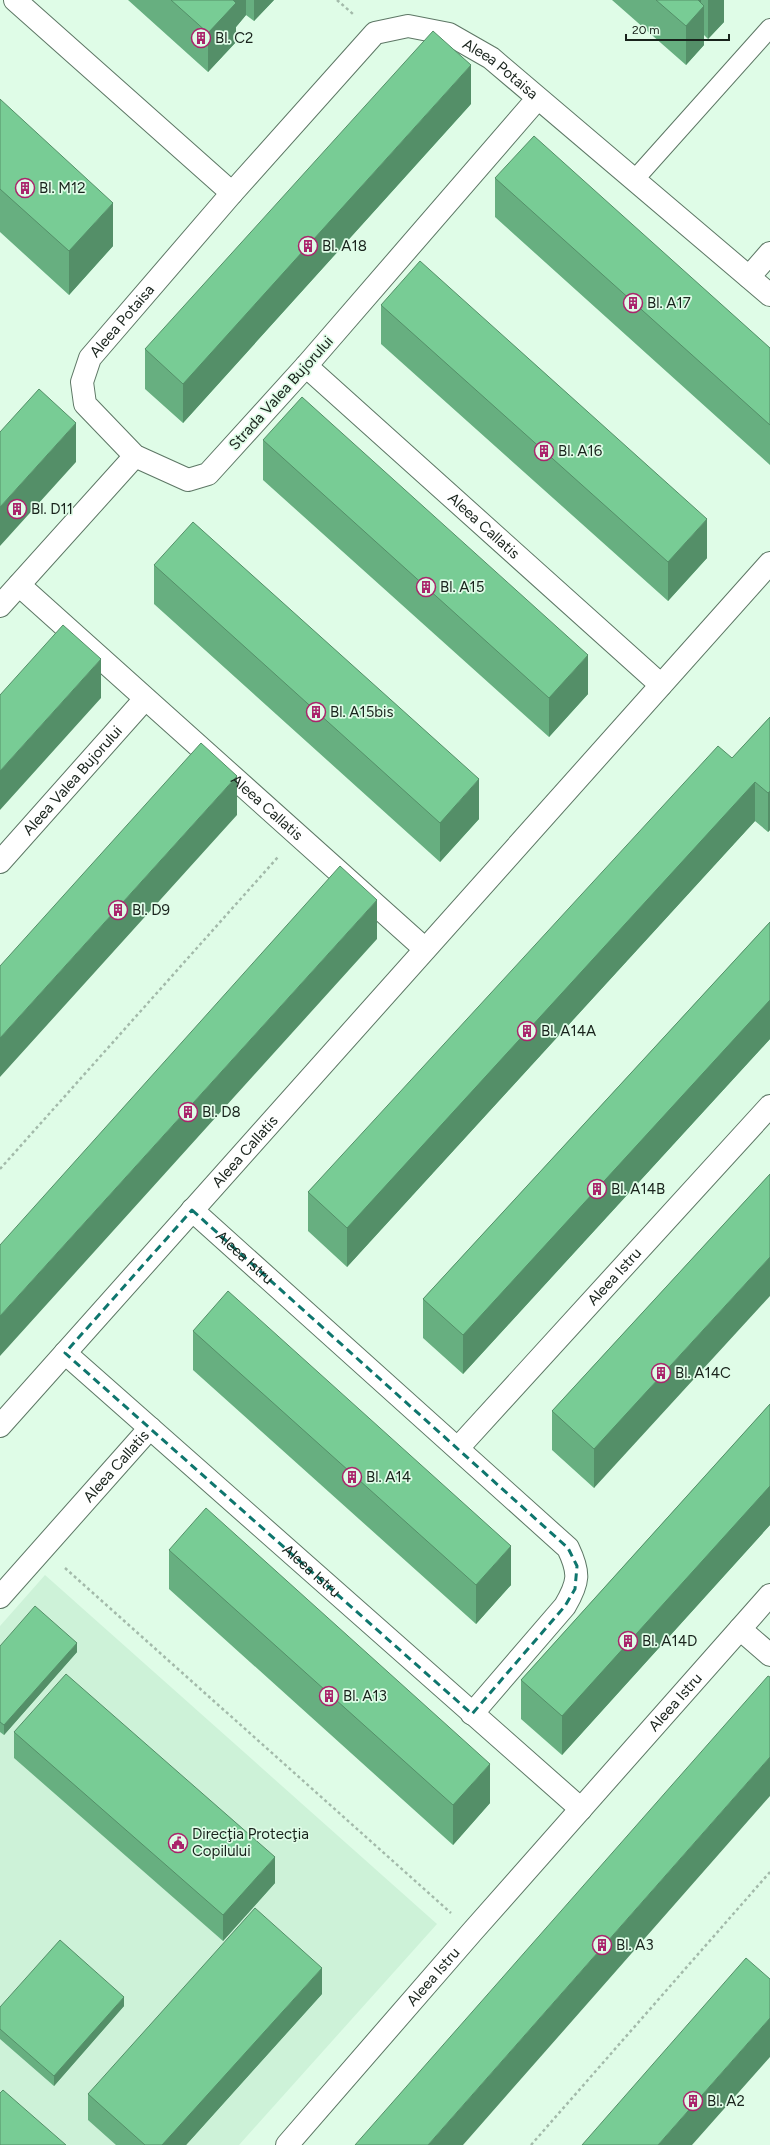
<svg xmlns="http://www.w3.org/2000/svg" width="770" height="2145" font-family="Figtree,sans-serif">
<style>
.built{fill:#cdf2d8}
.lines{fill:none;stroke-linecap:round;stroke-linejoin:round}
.service-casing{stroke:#5d7765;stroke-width:20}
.minor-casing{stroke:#5d7765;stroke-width:24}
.path{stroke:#a3baaa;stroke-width:2.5;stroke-dasharray:3 3;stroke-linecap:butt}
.service{stroke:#fff;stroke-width:18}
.minor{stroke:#fff;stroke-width:22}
.wall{fill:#67af80}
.shaded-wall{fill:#548f68}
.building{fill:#78cc95;stroke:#548f68}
.marked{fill:none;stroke:#0f766e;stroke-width:3;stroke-dasharray:8 5;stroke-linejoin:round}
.labels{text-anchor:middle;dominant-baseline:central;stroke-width:3.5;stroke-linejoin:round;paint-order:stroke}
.poi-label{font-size:15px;fill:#19231c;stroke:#dffce7;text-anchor:start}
.street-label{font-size:15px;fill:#19231c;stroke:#dffce7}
</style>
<rect width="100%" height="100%" fill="#dffce7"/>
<!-- built -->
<path class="built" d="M45,1575L437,1924L239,2145H0V1626Z"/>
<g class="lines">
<!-- service casing -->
<g class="service-casing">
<path id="service" d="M635,179L770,28"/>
</g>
<!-- minor casing -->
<g class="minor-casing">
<g id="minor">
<path d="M15,0L232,193"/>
<path id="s1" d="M538,98L306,366L208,474L188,480L135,456L85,404L82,382L90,358L232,193L375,33L408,26L449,34L491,58L770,295"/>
<path d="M749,277L770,253"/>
<path id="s2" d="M306,366L661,685"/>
<path id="s3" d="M19,585L425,949"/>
<path d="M0,606L135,456"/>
<path id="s4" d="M0,862L145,699"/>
<path id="s5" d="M192,1210L568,1548C580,1573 579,1582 565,1606L472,1714"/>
<path id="s6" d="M65,1353L581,1809"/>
<path id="s7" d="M0,1426L770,563"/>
<path id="s8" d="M458,1448L770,1106"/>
<path id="s9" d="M0,1597L150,1428"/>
<path d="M740,1629L770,1655"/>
<path id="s10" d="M287,2145L472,1932L770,1595"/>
</g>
</g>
<!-- path -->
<path class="path" d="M337,0L353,14
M0,1169L278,857
M65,1568L451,1913
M531,2145L770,1872"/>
<!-- service -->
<use href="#service" class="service"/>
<!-- minor -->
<use href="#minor" class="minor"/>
</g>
<!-- wall -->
<path class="wall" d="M128,0H274L254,21L246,15L236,27V42L208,72Z
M612,0H724V22L708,39L704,35V45L686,65Z
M0,99L113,246L69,295L0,232Z
M471,104L183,423L145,389V349Z
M495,178L770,348V465L495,217Z
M381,305L707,558L668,601L381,344Z
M263,440L588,694L549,737L263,480Z
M154,565L479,819L440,862L154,604Z
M770,717V830L768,832L755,821L347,1267L308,1231V1192L732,758Z
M770,922V1039L463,1374L423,1338V1299Z
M770,1174L594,1488L552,1450V1411Z
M193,1331L511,1585L476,1624L193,1370Z
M770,1404V1525L562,1755L521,1719V1680Z
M169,1550L490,1803L453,1845L169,1589Z
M0,1646L77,1652L4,1735L0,1732Z
M14,1732L275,1883L223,1941L14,1758Z
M322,1994L186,2145H116L88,2120V2094Z
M124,2006L54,2086L0,2039V2007Z"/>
<!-- shaded-wall -->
<path class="shaded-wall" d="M228,0H246V15L236,27V42L208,72V33Z
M254,0H274L254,21Z
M697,0H701V9L704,6V45L686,65V26Z
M708,0H724V22L708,39Z
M471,65V104L183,423V384Z
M113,203V246L69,295V251Z
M76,423V462L0,546V507Z
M707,519V558L668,601V562Z
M588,655V694L549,737V698Z
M101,659V698L0,810V771Z
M237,776V815L0,1077V1038Z
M479,779V819L440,862V823Z
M755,782V821L347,1267V1228Z
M770,791V830L768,832V793Z
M377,900V939L0,1356V1316Z
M770,1000V1039L463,1374V1335Z
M770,1257V1296L594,1488V1449Z
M770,1486V1525L562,1755V1716Z
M511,1546V1585L476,1624V1585Z
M77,1643V1652L4,1735V1725Z
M770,1757V1796L463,2145H428Z
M490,1764V1803L453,1845V1805Z
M275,1857V1883L223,1941V1915Z
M322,1968V1994L186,2145H162Z
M124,1997V2006L54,2086V2076Z
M770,2018V2057L692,2145H658Z"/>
<!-- building -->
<path class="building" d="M171,0H233L236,3L208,33Z
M656,0H698L704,6L686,26Z
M433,31L471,65L183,384L145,349Z
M0,99L113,203L69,251L0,189Z
M534,136L770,348V425L495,178Z
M420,261L707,519L668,562L381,305Z
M39,389L76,423L0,507V432Z
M302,397L588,655L549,698L263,440Z
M193,522L479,779L440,823L154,565Z
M63,625L101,659L0,771V695Z
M770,717V791L768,793L755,782L347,1228L308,1192L718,746L732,758Z
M201,743L237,776L0,1038V966Z
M340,866L377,900L0,1316V1245Z
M770,922V1000L463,1335L423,1299Z
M770,1174V1257L594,1449L552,1411Z
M228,1291L511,1546L476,1585L193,1331Z
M770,1404V1486L562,1716L521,1680Z
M206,1508L490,1764L453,1805L169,1550Z
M35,1606L77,1643L4,1725L0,1722V1646Z
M66,1674L275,1857L223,1915L14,1732Z
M768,1676L770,1677V1757L428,2145H355Z
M255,1908L322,1968L162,2145H145L88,2094Z
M60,1940L124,1997L54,2076L0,2029V2007Z
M746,1958L770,1979V2018L658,2145H582Z
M3,2090L66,2145H0V2093Z"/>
<!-- marked area -->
<path class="marked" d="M192,1210L568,1548L577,1566L575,1589L565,1606L472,1714L65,1353Z"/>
<!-- icons -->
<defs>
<g id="building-ring" transform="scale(1)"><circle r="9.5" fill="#dffce7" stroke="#aa246b" stroke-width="1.5"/><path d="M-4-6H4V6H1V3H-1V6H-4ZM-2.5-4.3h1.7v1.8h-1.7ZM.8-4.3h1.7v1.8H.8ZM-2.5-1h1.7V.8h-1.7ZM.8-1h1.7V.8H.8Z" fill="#aa246b"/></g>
<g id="civic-ring" transform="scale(1)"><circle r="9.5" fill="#dffce7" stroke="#aa246b" stroke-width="1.5"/><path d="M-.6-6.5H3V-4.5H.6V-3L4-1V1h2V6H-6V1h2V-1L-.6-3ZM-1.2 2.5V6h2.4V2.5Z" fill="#aa246b"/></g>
</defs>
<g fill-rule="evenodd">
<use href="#building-ring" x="201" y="38"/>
<use href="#building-ring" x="25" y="188"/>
<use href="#building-ring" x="308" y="246"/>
<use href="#building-ring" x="633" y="303"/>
<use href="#building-ring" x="544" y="451"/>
<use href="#building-ring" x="17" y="509"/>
<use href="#building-ring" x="426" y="587"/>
<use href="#building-ring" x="316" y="712"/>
<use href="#building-ring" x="118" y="910"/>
<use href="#building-ring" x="527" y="1031"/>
<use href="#building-ring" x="188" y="1112"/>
<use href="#building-ring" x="597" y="1189"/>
<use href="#building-ring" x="661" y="1373"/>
<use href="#building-ring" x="352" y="1477"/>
<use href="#building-ring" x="628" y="1641"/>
<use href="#building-ring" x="329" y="1696"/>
<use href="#civic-ring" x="178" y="1843"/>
<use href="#building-ring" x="602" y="1945"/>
<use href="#building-ring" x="693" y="2101"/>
</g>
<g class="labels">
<!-- poi labels -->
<g class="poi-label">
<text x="215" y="38">Bl. C2</text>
<text x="39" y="188">Bl. M12</text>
<text x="322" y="246">Bl. A18</text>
<text x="647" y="303">Bl. A17</text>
<text x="558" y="451">Bl. A16</text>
<text x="31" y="509">Bl. D11</text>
<text x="440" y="587">Bl. A15</text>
<text x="330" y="712">Bl. A15bis</text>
<text x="132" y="910">Bl. D9</text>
<text x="541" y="1031">Bl. A14A</text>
<text x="202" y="1112">Bl. D8</text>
<text x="611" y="1189">Bl. A14B</text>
<text x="675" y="1373">Bl. A14C</text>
<text x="366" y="1477">Bl. A14</text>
<text x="642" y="1641">Bl. A14D</text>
<text x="343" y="1696">Bl. A13</text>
<text x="192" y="1834">Direcţia Protecţia<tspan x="192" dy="17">Copilului</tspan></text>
<text x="616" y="1945">Bl. A3</text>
<text x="707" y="2101">Bl. A2</text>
</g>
<!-- street labels -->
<g class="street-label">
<text stroke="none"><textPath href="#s1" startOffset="1269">Aleea Potaisa</textPath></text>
<text stroke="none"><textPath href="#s1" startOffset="748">Aleea Potaisa</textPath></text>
<text transform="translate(281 393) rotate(-48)">Strada Valea Bujorului</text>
<text stroke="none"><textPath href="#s2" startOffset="239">Aleea Callatis</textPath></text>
<text stroke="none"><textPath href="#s4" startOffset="109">Aleea Valea Bujorului</textPath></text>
<text stroke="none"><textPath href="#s3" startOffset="333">Aleea Callatis</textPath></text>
<text stroke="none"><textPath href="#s7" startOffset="368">Aleea Callatis</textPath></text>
<text stroke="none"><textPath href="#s5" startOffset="71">Aleea Istru</textPath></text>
<text stroke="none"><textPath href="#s8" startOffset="232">Aleea Istru</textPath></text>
<text stroke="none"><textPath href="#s9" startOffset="175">Aleea Callatis</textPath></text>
<text stroke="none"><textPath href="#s6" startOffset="329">Aleea Istru</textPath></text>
<text stroke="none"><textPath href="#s10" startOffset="589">Aleea Istru</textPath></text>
<text stroke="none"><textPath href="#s10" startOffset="223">Aleea Istru</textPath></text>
</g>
</g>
<!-- scale -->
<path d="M626 34v6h103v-6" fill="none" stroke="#19231c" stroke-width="2"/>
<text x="632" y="34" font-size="12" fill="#19231c" stroke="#dffce7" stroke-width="3" paint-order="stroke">20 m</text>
</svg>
